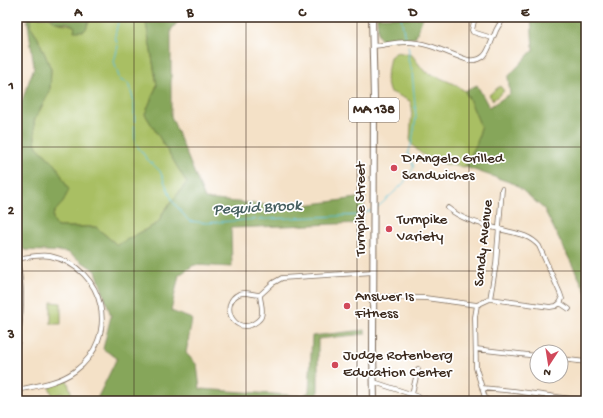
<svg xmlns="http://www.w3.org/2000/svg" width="603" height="418" font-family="'Gochi Hand',sans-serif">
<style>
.green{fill:#a9bf64;stroke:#727441}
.forest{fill:#86a65a;stroke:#60683c}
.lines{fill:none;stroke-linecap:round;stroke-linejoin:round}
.stream{stroke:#5bc1d8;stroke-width:1}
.minor-casing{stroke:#7c6a59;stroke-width:5.5}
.primary-casing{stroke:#7c6a59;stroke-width:8}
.minor{stroke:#fff;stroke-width:4}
.primary{stroke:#fff;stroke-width:6}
.grid{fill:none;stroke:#3b2a1e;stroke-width:1;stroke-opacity:0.55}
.poi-dot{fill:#d1495b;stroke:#fff;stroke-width:1.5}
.labels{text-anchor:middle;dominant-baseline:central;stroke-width:3.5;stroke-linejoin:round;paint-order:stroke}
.shield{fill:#fff;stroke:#766a62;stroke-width:1}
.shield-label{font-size:14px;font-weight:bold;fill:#3b2a1e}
.poi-label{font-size:15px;fill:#3b2a1e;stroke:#fff;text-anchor:start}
.street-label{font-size:15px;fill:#3b2a1e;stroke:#fff}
.water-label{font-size:16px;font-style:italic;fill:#465f5f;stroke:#fff}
.neatline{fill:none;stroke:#3b2a1e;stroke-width:1.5}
.grid-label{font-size:13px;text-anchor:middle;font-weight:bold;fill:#3b2a1e}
</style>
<rect width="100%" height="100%" fill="#fff"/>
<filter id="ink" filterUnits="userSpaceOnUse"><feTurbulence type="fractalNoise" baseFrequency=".025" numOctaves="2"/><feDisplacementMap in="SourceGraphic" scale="8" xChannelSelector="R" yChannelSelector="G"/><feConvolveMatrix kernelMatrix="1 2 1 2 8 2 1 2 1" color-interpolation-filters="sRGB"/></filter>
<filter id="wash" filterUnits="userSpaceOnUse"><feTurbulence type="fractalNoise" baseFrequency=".012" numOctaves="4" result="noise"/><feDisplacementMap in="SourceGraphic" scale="16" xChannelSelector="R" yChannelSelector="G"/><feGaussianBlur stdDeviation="0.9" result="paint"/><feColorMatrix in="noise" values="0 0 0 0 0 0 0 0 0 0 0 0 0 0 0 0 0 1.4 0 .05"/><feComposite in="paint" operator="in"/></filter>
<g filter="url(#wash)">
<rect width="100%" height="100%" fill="#f4e1c7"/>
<!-- green -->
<path class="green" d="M32,17H50C59,27 64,21 76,27L74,30L86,29L90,17H145L157,85L145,114L187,182L164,211L158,223L117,245L96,227H57C49,216 53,212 62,203L56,165L37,147L35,141L34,121L50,91L51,69L37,36L30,25Z
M397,52L412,55L424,71L454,84L465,91L471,103L481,127L477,143L465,167C440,164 426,162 410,142L412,107L410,101L389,91L386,79L390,57Z
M500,86L504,91L493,100L489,95Z
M51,302L61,303V324H51Z
M67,380L74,401H64L62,393L53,396L49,387Z"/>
<!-- forest -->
<path class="forest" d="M27,17H32L30,25L37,36L51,69L50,91L34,121L35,141L37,147L56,165L69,190C67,194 65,198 63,202C56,212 48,213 57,227H96L117,245L158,223L164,211L187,183L145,114L157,85L145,17H180L181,18L171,30V116L205,199L290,207L365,197L362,223L231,228L232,267L194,265L179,275L171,311L192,319L186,353L197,365L200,389L302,396L309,392L312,336L365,330V334L318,339V395L315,401H96L117,358L103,349L111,316L96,271L67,252L24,250L17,238V188L21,186V164L17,163V115L34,67Z
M50,17H90L86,29L83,31H74L75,27L69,23L55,22Z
M377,17H423L415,38L381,40L378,34Z
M531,17H586V292L544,209L515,184L465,167L477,143L481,127L471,103L465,91L477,85L489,107L510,94L508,77L533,50Z"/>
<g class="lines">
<!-- stream -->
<path class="stream" d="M119,17L115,36L118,46L114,62L120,80L128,83L134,101L135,143L147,159L160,171L173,202L189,221L207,223L244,220L362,215L371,210
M401,17L405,39
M376,208L379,206L403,184L414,167L408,154L412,142L416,117L412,71L408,60L409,51L408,46"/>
</g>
</g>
<g filter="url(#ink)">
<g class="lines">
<!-- minor casing -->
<g class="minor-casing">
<path id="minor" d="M475,17L472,30L473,32L492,38
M488,17L502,21
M373,46C384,45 396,42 407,42C428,42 449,54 468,60C488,62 488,48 495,33C497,27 501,22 505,17
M448,208C462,220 481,224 499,229C513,233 529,234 539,246L560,293L562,299L560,303
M17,259C28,257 39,254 50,256C106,268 120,338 75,371C59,383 36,386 17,390
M17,261C24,290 21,317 17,347
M260,295C260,302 264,309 261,317C259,321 255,323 251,325C232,332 220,303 239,294C246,291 253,295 260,295L273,283L282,278L374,272
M374,297L425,298L477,305L490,299L550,307L556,306L560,303L569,309
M490,299L496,264L502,189
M477,305L475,317L476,368L486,401
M476,349L537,356
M561,359L586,362
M374,382L432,401
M482,388L514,391L586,401
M17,393L19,401
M412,394L418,369"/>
</g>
<!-- primary casing -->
<g class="primary-casing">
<path id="primary" d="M372,17L374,99L373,350L374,401"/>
</g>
<!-- minor -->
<use href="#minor" class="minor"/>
<!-- primary -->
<use href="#primary" class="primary"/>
</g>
</g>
<!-- grid -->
<path class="grid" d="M134,17V401M246,17V401M357,17V401M469,17V401M17,147H586M17,271H586"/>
<!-- markers -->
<g class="poi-dot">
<circle cx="394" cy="168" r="4"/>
<circle cx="389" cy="229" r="4"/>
<circle cx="347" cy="306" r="4"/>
<circle cx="335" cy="365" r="4"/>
</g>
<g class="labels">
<!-- shield labels -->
<rect class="shield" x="349" y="98" width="50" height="24" rx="3"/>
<g class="shield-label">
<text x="374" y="110">MA 138</text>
</g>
<!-- poi labels -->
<g class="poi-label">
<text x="402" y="159">D'Angelo Grilled<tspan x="402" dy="17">Sandwiches</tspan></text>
<text x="397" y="220">Turnpike<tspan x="397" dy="17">Variety</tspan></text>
<text x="355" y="297">Answer Is<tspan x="355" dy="17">Fitness</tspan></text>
<text x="343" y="356">Judge Rotenberg<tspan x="343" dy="17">Education Center</tspan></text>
</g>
<!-- street labels -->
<g class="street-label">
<text transform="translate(361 209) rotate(-90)">Turnpike Street</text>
<text transform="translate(484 243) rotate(-84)">Sandy Avenue</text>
</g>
<!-- water labels -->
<g class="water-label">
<text transform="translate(257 209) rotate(-3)">Pequid Brook</text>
</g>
</g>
<!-- margin -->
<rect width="603" height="418" fill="none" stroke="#fff" stroke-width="44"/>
<!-- north arrow -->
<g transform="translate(549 364) rotate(192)"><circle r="19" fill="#ffffff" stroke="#b1aaa5"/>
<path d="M0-3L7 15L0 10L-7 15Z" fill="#d1495b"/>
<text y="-6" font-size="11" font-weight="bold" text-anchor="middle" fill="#3b2a1e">N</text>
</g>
<rect x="22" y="22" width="559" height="374" class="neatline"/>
<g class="grid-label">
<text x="78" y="16">A</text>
<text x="190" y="16">B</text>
<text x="302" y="16">C</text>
<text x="413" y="16">D</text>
<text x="525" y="16">E</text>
<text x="11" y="89">1</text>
<text x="11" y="214">2</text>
<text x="11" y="338">3</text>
</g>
</svg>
